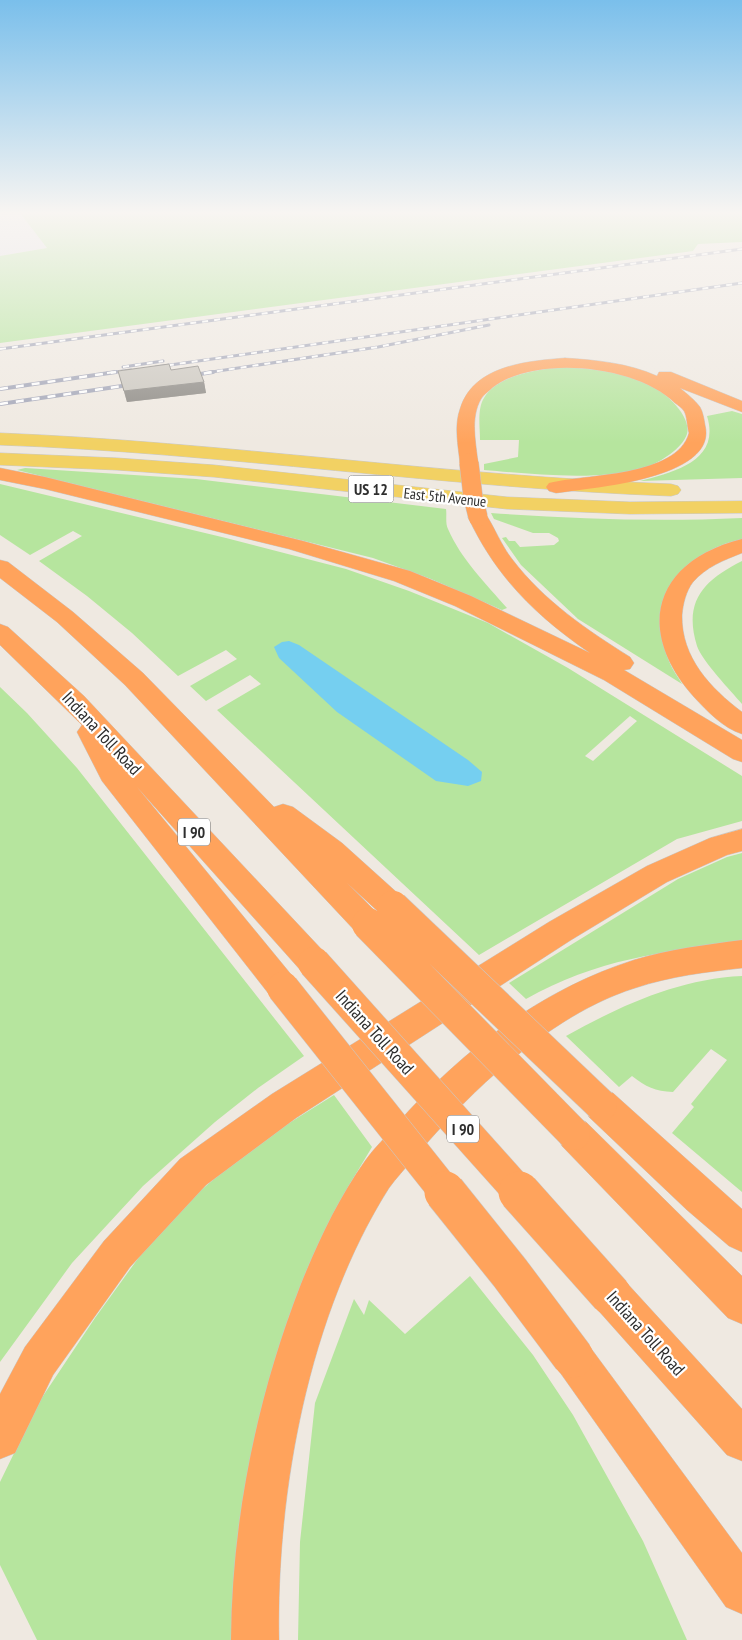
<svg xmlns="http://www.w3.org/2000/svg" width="742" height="1640" font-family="'PT Sans Narrow',sans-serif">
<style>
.industrial{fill:#e3e1e8}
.green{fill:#b6e59e;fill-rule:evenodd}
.water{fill:#75cff0}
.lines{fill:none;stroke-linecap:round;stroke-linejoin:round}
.primary-casing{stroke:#c9c9c9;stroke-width:1}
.motorway-casing{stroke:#c9c9c9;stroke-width:1}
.primary{fill:#f2d163;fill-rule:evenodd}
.motorway{fill:#ffa35c;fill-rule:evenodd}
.rail-far1-casing{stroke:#a3a6b8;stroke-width:3}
.rail-casing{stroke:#a3a6b8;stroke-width:4}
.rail-far1{stroke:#fff;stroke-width:2;stroke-dasharray:6;stroke-linecap:butt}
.rail{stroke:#fff;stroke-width:2.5;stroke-dasharray:8;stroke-linecap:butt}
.motorway-bridge-far2-casing{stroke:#c9c9c9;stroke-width:20;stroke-linecap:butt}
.motorway-bridge-far1-casing{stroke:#c9c9c9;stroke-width:33;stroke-linecap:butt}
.motorway-bridge-casing{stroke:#c9c9c9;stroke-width:42;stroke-linecap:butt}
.motorway-bridge-far2{stroke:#ffa35c;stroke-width:19}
.motorway-bridge-far1{stroke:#ffa35c;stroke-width:32}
.motorway-bridge{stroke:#ffa35c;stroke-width:41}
.wall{fill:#afaba4}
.shaded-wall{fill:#8e8b86}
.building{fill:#cbc7bf;stroke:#8e8b86}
.labels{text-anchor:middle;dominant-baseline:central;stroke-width:4.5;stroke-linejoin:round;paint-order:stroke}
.far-street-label{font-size:15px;fill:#2e2e2e;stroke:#fff}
.shield{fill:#fff;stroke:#6d6d6d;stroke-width:1}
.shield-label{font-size:16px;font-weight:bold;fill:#2e2e2e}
.street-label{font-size:18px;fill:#2e2e2e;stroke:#fff}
</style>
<rect width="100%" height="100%" fill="#efe9e1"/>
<!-- industrial -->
<path class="industrial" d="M0,213H20L47,248L0,256Z"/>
<!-- green -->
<path class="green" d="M20,213H742V242L698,244L693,251L0,343V256L47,248Z
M558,367C590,368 620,371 650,385C664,391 692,416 687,434C682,449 660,462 647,467C601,482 532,474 484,470V464L518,457L519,440H480C480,427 477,409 484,398C496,376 536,370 558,367Z
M732,411L742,414V478L640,481C674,472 721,461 707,416Z
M25,468L196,479L446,509C447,515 445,523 448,529C461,559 486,584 507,608L502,610L431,579L373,558L17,470Z
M0,484L226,538L346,569L409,591L488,623L568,668L742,776V821L677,839L479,955L217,710L261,684L250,675L206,701L190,686L237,659L226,650L178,676L132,633L87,596L39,561L82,536L73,531L30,555L0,535ZM630,716L637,721L593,761L585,756Z
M491,513C575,519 658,522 742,518V539C683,552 644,600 669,661C672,669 678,677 682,684L578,619L521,565L502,538L506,537L509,541H515L520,547L554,545L559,541L558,538L549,533H533L494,519Z
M742,561V704C731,691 702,661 697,646C683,601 704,580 742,561Z
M0,687L27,713L77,768L304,1056L258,1088L215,1122L143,1186L72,1263L0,1362Z
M742,853V944C664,950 595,960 526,999L509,983L678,879L727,857Z
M742,976V1192L672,1133L694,1107L691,1104L727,1060L711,1049L673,1092C655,1091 646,1087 632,1076L619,1087L566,1036C620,1006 678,979 742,976Z
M334,1095L372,1147L348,1187L327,1229L289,1316L260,1418L235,1640H37L0,1565V1482L39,1402L95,1318L142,1253L200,1191L254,1145Z
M470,1276L533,1355L573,1415L643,1541L687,1640H298L300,1542L315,1403L354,1299L364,1315L369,1300L405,1334Z"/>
<!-- water -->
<path class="water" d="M289,641L299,645L468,760L482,772L481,781L468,786L436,781L337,712L279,658L274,647L282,642Z"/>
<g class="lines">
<!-- primary casing -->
<g class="primary-casing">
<path id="primary" d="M0,433C224,442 447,476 671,484L678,486L681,490L678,494L671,496C447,488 224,453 0,445Z
M0,453L117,458L214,465L507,497L630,502L742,501V513L630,514L507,509L214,477L117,470L0,465Z"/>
</g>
<!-- motorway casing -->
<g class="motorway-casing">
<path id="motorway" d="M565,358C596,360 628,363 657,376L659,372H671L742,401V412L680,388C687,394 695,400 700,407C703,412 704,419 705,425C719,479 589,488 556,493L549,491L546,487L549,483C585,474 677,477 689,433C687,426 687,416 684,411C682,408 678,405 675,403C637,365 535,354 492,388C488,392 484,394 481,399C470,418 476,443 478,463L476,467L469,469L462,467L460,463C458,445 454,426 460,409C473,365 528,361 565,358Z
M0,468L45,477L303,541L410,571L471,596L590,653C536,616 496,577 468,517L471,513L478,511L485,513C495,528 501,545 512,559C544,601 587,630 630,657L634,663L630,669L624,670L742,740V762L733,759L604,680L455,606L394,581L289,549L45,489L0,480Z
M742,539V553C724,560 706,567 693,582C686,591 683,604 682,615C681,657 710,688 742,712V734C723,728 707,711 694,697C634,630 654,561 742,539Z
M0,560L8,562L73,612L143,673L274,807L283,804L293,807L342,843L403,898L408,907L403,916L393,920L383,916L347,883L379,915L383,924L379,933L368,937L357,933L125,685L57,622L0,578Z
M0,624L8,627L84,696L325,953L329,963L325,973L314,977L303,973L137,787L294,978L299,988L294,998L283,1002L272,998L102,781L77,732L82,725L0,645Z
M742,829V851L727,855L667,882L571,940L296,1118L206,1185L130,1267L53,1375L15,1453L0,1459V1394L25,1347L104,1241L180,1159L272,1094L549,922L647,866L710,838Z
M742,940V968C706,972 671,976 635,988C584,1004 538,1037 497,1072C466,1099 439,1129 412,1160C405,1169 396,1178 389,1188C309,1314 276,1492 279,1640H231C232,1519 257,1397 301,1284C318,1242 338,1199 365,1161C374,1148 386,1137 396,1125C461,1051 540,990 634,960C669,949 705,945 742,940Z
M601,1088L613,1093L742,1209V1252L729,1246L687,1210L589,1117L584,1105L589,1093Z
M574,1116L586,1122L742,1276V1324L728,1318L562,1146L556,1134L562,1122Z
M611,1276L625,1281L742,1409V1461L727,1455L597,1309L592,1295L597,1281Z
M573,1337L587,1343L742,1553V1614L726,1607L559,1371L553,1357L559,1343Z"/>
</g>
<!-- primary -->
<use href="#primary" class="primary"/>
<!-- motorway -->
<use href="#motorway" class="motorway"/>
<!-- rail-far1 casing -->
<g class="rail-far1-casing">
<path id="rail-far1" d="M0,349L742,249
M123,367L163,361
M156,367L742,283
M107,373L131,370
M205,373L378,347L489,325"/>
</g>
<!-- rail casing -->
<g class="rail-casing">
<path id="rail" d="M188,376L213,372
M0,389L116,372
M0,404L122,386"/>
</g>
<!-- rail-far1 -->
<use href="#rail-far1" class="rail-far1"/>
<!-- rail -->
<use href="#rail" class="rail"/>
<!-- motorway-bridge-far2 casing -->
<g class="motorway-bridge-far2-casing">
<path id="motorway-bridge-far2" d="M469,463L473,497L478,517"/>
</g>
<!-- motorway-bridge-far1 casing -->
<g class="motorway-bridge-far1-casing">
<path id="motorway-bridge-far1" d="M393,907L601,1105
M368,924L574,1134
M314,963L520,1193
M283,988L446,1193"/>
</g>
<!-- motorway-bridge casing -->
<g class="motorway-bridge-casing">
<path id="motorway-bridge" d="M445,1192L510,1273L573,1357
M519,1192L611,1295"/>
</g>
<!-- motorway-bridge-far2 -->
<use href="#motorway-bridge-far2" class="motorway-bridge-far2"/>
<!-- motorway-bridge-far1 -->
<use href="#motorway-bridge-far1" class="motorway-bridge-far1"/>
<!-- motorway-bridge -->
<use href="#motorway-bridge" class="motorway-bridge"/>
</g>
<!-- wall -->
<path class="wall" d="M171,370L204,382L206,393L127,402L118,371Z"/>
<!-- shaded-wall -->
<path class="shaded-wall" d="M204,382L206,393L127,402L124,391Z"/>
<!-- building -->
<path class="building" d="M169,364L171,370L198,366L204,382L124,391L118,371Z"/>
<!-- sky -->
<linearGradient id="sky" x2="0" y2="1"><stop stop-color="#7abfeb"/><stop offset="0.48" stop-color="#f8f5f2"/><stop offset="1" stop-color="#f8f5f2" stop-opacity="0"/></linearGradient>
<rect width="742" height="443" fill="url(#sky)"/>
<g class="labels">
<!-- far-street labels -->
<g class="far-street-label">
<text transform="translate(445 497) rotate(6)">East 5th Avenue</text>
</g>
<!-- shield labels -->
<g class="shield">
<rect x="348.5" y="475.5" width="45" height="27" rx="4"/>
<rect x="178" y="818.5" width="32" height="27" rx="4"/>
<rect x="447" y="1115.5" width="32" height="27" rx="4"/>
</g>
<g class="shield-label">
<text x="371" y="489">US 12</text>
<text x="194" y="832">I 90</text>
<text x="463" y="1129">I 90</text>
</g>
<!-- street labels -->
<g class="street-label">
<text transform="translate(102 733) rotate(47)">Indiana Toll Road</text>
<text transform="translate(375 1032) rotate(48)">Indiana Toll Road</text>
<text transform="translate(646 1333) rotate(48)">Indiana Toll Road</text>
</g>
</g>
</svg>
